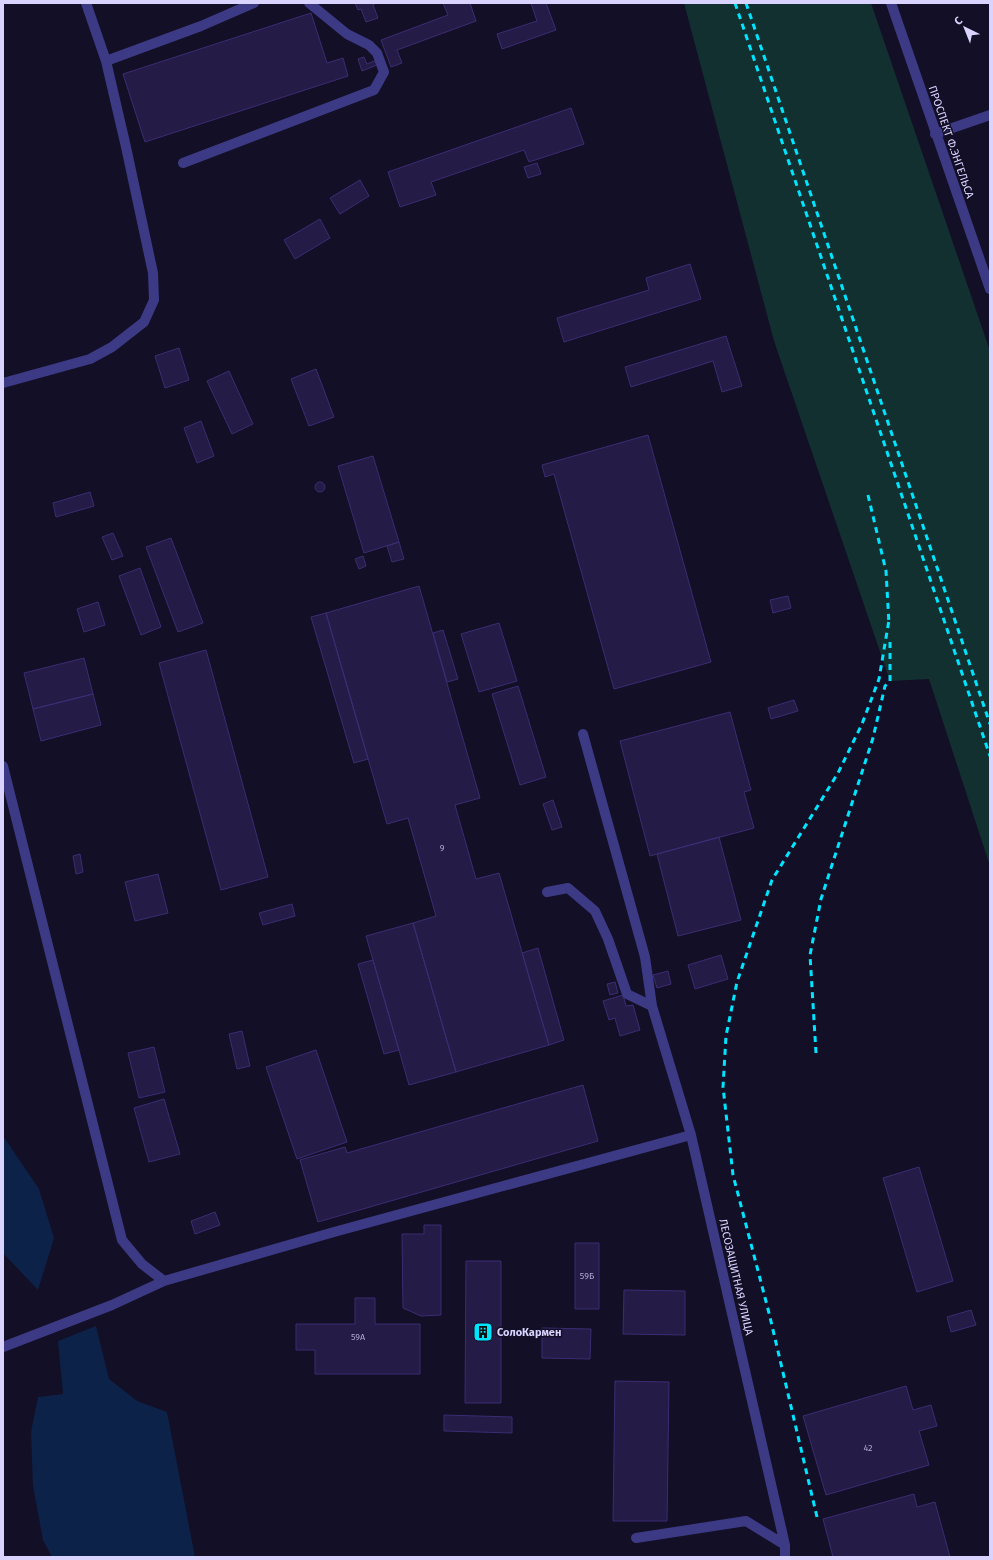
<svg xmlns="http://www.w3.org/2000/svg" width="993" height="1560" font-family="'Fira Sans',sans-serif">
<style>
.green{fill:#12302f}
.water{fill:#0c2248}
.building{fill:#241b47;stroke:#3b2d73}
.lines{fill:none;stroke-linecap:round;stroke-linejoin:round}
.minor{stroke:#3d3a85;stroke-width:10}
.rail{stroke:#00e5ff;stroke-width:3;stroke-dasharray:6 5;stroke-linecap:butt}
.labels{text-anchor:middle;dominant-baseline:central;stroke-width:3;stroke-linejoin:round;paint-order:stroke}
.number-label{font-size:9px;fill:#aca6d1}
.street-label{font-size:11px;fill:#d9d4ff;stroke:#130f26}
.poi-label{font-size:11px;font-weight:bold;fill:#d9d4ff;stroke:#130f26;text-anchor:start}
</style>
<rect width="100%" height="100%" fill="#130f26"/>
<!-- green -->
<path class="green" d="M684,3H871L990,351V866L929,679L890,681L774,341Z"/>
<!-- water -->
<path class="water" d="M3,1136L39,1189L54,1238L38,1290L3,1253Z
M96,1326L109,1379L137,1401L167,1412L195,1557H52L43,1540L33,1486L31,1432L38,1397L63,1394L58,1341Z"/>
<!-- building -->
<path class="building" d="M355,3H376L373,5L378,18L366,22L361,9L358,10Z
M443,3H470L476,21L397,50L402,63L391,67L381,40L448,15Z
M531,3H546L556,30L502,49L497,34L537,21Z
M311,13L327,63L343,58L348,76L145,142L123,74Z
M364,57L367,64L376,60L377,65L362,71L358,59Z
M571,108L584,144L529,162L524,150L431,182L436,195L400,207L388,172Z
M537,163L541,174L528,178L524,167Z
M360,180L369,196L340,214L330,198Z
M320,219L330,238L295,259L284,240Z
M690,264L701,299L564,342L557,318L649,290L646,278Z
M726,336L742,386L722,392L713,361L631,387L625,367Z
M179,348L189,380L165,388L155,356Z
M316,369L334,417L309,426L291,379Z
M229,371L253,424L232,434L207,381Z
M201,421L214,456L197,463L184,428Z
M648,435L711,662L614,689L554,474L545,477L542,465Z
M373,456L399,542L364,553L338,466Z
M315 487a5 5 0 1 1 10 0a5 5 0 1 1-10 0Z
M90,492L94,506L56,517L53,503Z
M113,533L123,556L112,560L102,537Z
M171,538L203,623L178,632L146,547Z
M399,542L404,559L392,562L387,546Z
M363,556L366,566L359,569L355,559Z
M140,568L161,627L141,635L119,576Z
M419,586L480,798L455,805L476,879L499,873L549,1045L456,1072L413,923L436,916L408,818L387,824L326,613Z
M788,596L791,608L773,613L770,600Z
M98,602L105,625L84,632L77,609Z
M326,613L368,759L354,763L311,617Z
M499,623L517,681L479,692L461,634Z
M443,630L458,679L447,682L433,633Z
M206,650L268,877L221,890L159,663Z
M84,658L93,694L33,709L24,673Z
M518,686L546,777L520,785L492,694Z
M93,694L101,725L41,741L33,709Z
M794,700L798,711L771,719L768,708Z
M730,712L751,790L744,792L754,828L650,856L620,741Z
M553,800L562,827L552,830L543,804Z
M719,837L741,920L678,936L657,854Z
M80,854L83,872L76,874L73,856Z
M158,874L168,913L135,921L125,882Z
M292,904L295,916L263,925L259,913Z
M413,923L456,1072L409,1085L366,936Z
M538,948L564,1040L549,1045L522,953Z
M721,955L728,979L695,989L688,965Z
M373,960L399,1050L384,1054L358,964Z
M668,971L671,984L657,988L653,975Z
M615,982L618,993L610,995L607,984Z
M623,995L626,1006L633,1005L640,1030L620,1036L615,1018L609,1020L603,1001Z
M242,1031L250,1066L237,1069L229,1034Z
M154,1047L165,1092L139,1098L128,1053Z
M316,1050L347,1142L297,1159L266,1067Z
M583,1085L598,1141L318,1222L300,1160L345,1147L347,1153Z
M164,1099L180,1154L149,1162L134,1108Z
M919,1167L953,1281L917,1292L883,1178Z
M215,1212L220,1225L195,1234L191,1221Z
M424,1225H441V1315L421,1316L403,1308L402,1234H424Z
M575,1243H599V1309H575Z
M466,1261H501V1403H465Z
M624,1290L685,1291V1335L623,1334Z
M355,1298H375V1324H420V1374H315V1350H296V1324H355Z
M971,1310L976,1325L951,1332L947,1317Z
M542,1328L591,1329L590,1359L542,1358Z
M615,1381L669,1382L667,1521H613Z
M906,1386L913,1410L931,1405L937,1426L919,1431L929,1465L826,1495L803,1416Z
M444,1415L512,1417V1433L444,1431Z
M914,1494L917,1507L935,1502L950,1557H833L823,1519Z"/>
<g class="lines">
<!-- minor -->
<path class="minor" d="M891,3L990,289
M106,61L201,26L254,3
M935,134L990,115
M183,163L374,90L384,72L377,53L369,45L347,34L309,3
M3,383L90,359L112,347L144,322L154,300L153,273L126,147L106,61L86,3
M583,734L645,957L652,1006L691,1135L785,1545V1557
M3,766L122,1240L142,1264L164,1281L334,1232L691,1135
M547,892L568,888L595,911L608,939L627,994L652,1006
M3,1347L112,1305L164,1281
M636,1538L746,1521L785,1545"/>
<!-- rail -->
<path class="rail" d="M735,3L990,756
M746,3L990,724
M868,495L886,571L889,624
M816,1053L810,955L821,899L873,738L885,686L890,681V640
M817,1517L769,1313L733,1175L723,1087L726,1036L737,982L772,880L838,773L862,724L879,679L889,620"/>
</g>
<!-- icons -->
<defs>
<g id="building-square" transform="scale(1)"><rect x="-9" y="-9" width="18" height="18" rx="4" fill="#00e5ff" stroke="#130f26"/><path d="M-4-6H4V6H1V3H-1V6H-4ZM-2.5-4.3h1.7v1.8h-1.7ZM.8-4.3h1.7v1.8H.8ZM-2.5-1h1.7V.8h-1.7ZM.8-1h1.7V.8H.8Z" fill="#111"/></g>
</defs>
<g fill-rule="evenodd">
<use href="#building-square" x="483" y="1332"/>
</g>
<g class="labels">
<!-- number labels -->
<g class="number-label">
<text x="442" y="848">9</text>
<text x="587" y="1276">59Б</text>
<text x="358" y="1337">59А</text>
<text x="868" y="1448">42</text>
</g>
<!-- street labels -->
<g class="street-label">
<text transform="translate(951 142) rotate(71)">ПРОСПЕКТ Ф.ЭНГЕЛЬСА</text>
<text transform="translate(736 1277) rotate(77)">ЛЕСОЗАЩИТНАЯ УЛИЦА</text>
</g>
<!-- poi labels -->
<g class="poi-label">
<text x="497" y="1332">СолоКармен</text>
</g>
</g>
<!-- border -->
<rect width="993" height="1560" fill="none" stroke="#d9d4ff" stroke-width="8"/>
<!-- north arrow -->
<g transform="translate(965 28) rotate(317)" stroke="#130f26" stroke-width="3" paint-order="stroke">
<path d="M0-3L7 15L0 10L-7 15Z" fill="#d9d4ff"/>
<text y="-6" font-size="11" font-weight="bold" text-anchor="middle" fill="#d9d4ff">С</text>
</g>
</svg>
